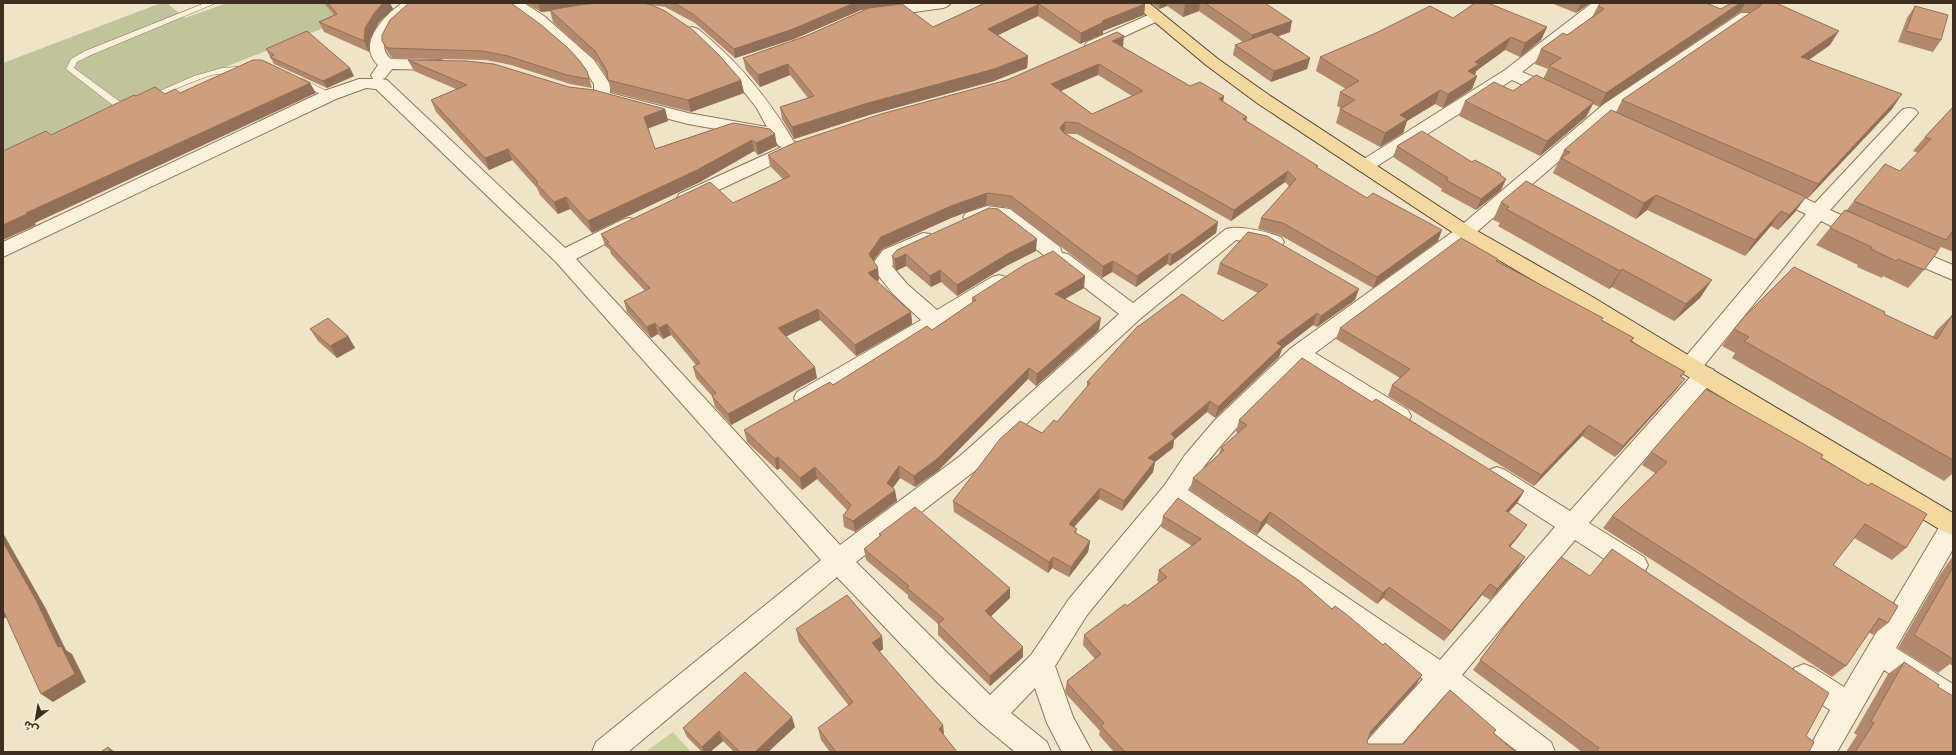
<svg xmlns="http://www.w3.org/2000/svg" width="1956" height="755" font-family="'Libre Baskerville','Noto Sans Arabic',serif">
<style>
.green{fill:#c9cf9b}
.cemetery{fill:#bfc49a}
.lines{fill:none;stroke-linecap:round;stroke-linejoin:round}
.lane-casing{stroke:#8d765c;stroke-width:1}
.street-casing{stroke:#8d765c;stroke-width:2}
.primary-casing{stroke:#5b4430;stroke-width:2}
.lane{fill:#faf1dc;fill-rule:evenodd}
.street{fill:#faf1dc;fill-rule:evenodd}
.primary{fill:#f3d9a0;fill-rule:evenodd}
.wall{fill:#b2896c;fill-rule:evenodd}
.shaded-wall{fill:#916f58}
.building{fill:#cf9f7d;stroke:#916f58;fill-rule:evenodd}
</style>
<rect width="100%" height="100%" fill="#f0e4c8"/>
<!-- green -->
<path class="green" d="M673,732L691,752H645Z"/>
<!-- cemetery -->
<path class="cemetery" d="M161,3H167L185,18L227,3H393L351,17L75,127L3,163V63Z"/>
<g class="lines">
<!-- lane casing -->
<g class="lane-casing">
<path id="lane" d="M205,3H216L91,55L77,62L74,68L119,101L130,99L134,102L133,104L114,106L66,69L71,59L85,51Z
M248,66H251V70L211,75L187,84L151,100H145L144,98L194,76L222,68Z
M297,79H303L334,95L333,97H327L297,83Z"/>
</g>
<!-- street casing -->
<g class="street-casing">
<path id="street" d="M402,3H420C410,16 368,39 391,59L440,60L446,62L448,65L446,68L440,70L392,69L385,78L382,79L387,80L565,248L622,220L629,218L636,220L639,224L636,228L576,259L840,545L960,456L1119,314L1054,264L1052,258L1046,257L998,219C987,218 977,224 966,221L963,217L966,213L987,206L1010,209L1060,247L1062,253L1068,254L1133,303L1226,229C1240,225 1268,232 1281,237L1284,242L1281,247L1274,248L1261,244L1236,240L1140,319L976,470L856,562L990,695L1031,655L1069,599L1164,486L1185,455L1214,421L1291,348L1458,228L1604,104L1741,13H1751L1754,16L1751,19L1616,112L1472,236L1315,353L1408,410L1411,416L1408,422L1400,425L1392,422L1301,365C1259,405 1219,441 1188,490L1440,660L1555,527L1489,484L1485,477L1489,470L1497,467L1505,470L1570,511L1693,374L1682,373L1679,367L1682,361L1806,214L1767,196L1765,192L1767,188C1783,184 1801,197 1815,203L1903,109L1909,108L1915,109L1918,113L1830,210L1870,228L1873,232L1870,236C1854,241 1835,227 1821,221L1702,368L1705,367L1713,369L1716,375L1713,381L1589,523L1644,557L1648,565L1644,573L1635,576L1626,573L1575,540L1462,675L1551,742L1555,752H1518L1445,695L1395,752H1362L1366,742L1423,679L1175,507L1087,615L1055,666L1073,717L1092,752H1062L1047,723L1035,688L1011,713L1047,742L1051,752H1015L980,723L936,681L837,577L628,752H592L596,742L821,560L556,262L376,89L366,88L336,99L3,257V242L324,91L359,79H373L371,75L378,65C356,44 384,16 402,3Z
M505,3H524L544,16L594,60L610,84V93L688,113L767,127L756,107L733,78L684,32L686,29L692,27L698,29C738,61 768,98 794,142L802,143L805,147L802,151L693,202L686,204L679,202L677,198L679,194L782,147L779,146L773,139L688,124L593,99L591,95L594,91V84L582,66L534,22L508,6Z
M910,3H951L948,6L943,8L879,17L874,15L871,12L874,9Z
M1592,3H1610L1522,72L1561,89L1563,93L1561,97L1555,98L1549,97L1512,80L1371,170L1365,172L1359,170L1356,166L1359,162L1505,70Z
M1155,12L1160,14L1163,17L1160,20L1099,48L1093,50L1087,48L1085,45L1087,42Z
M923,233L930,234L933,239L930,244L897,260L892,266L907,284L937,310L992,277L999,275L1006,277L1009,282L1006,287L888,361L813,404L805,406L797,404L794,398L797,392L921,320L893,294L871,266L883,250Z
M1903,244L1953,265V280L1896,256L1893,251L1896,246Z
M1953,516V549L1896,648L1953,684V713L1943,709L1884,670L1837,752H1807L1830,710L1794,686L1790,677L1794,668L1804,664L1814,668L1844,687L1944,519Z"/>
</g>
<!-- primary casing -->
<g class="primary-casing">
<path id="primary" d="M1132,3H1149L1218,59L1269,95L1472,228L1591,296L1698,361L1953,513V535L1944,532L1682,373L1577,306L1458,236L1257,103L1206,65Z"/>
</g>
<!-- lane -->
<use href="#lane" class="lane"/>
<!-- street -->
<use href="#street" class="street"/>
<!-- primary -->
<use href="#primary" class="primary"/>
</g>
<!-- wall -->
<path class="wall" d="M324,3H390L393,9L379,22L370,39L369,52L324,32L319,22L334,15Z
M409,3L587,71L592,88L570,84L511,65L486,60L392,58L387,51L382,41Z
M526,3H906L896,4L933,27L985,3L1145,4L1144,15L1103,31V34L1080,44L1038,16L998,35L1028,56L1027,68L994,81L869,115L794,139L782,119L780,107L808,98L790,75L760,87L746,70L743,58L806,36L868,9L861,10L794,39L735,58L695,23L665,7L652,5L741,80L744,93L691,112L611,92L608,79L598,63L553,22L550,11L541,12Z
M1151,3H1265L1290,32L1278,36L1310,58L1307,69L1271,82L1233,55L1235,45L1243,42L1199,11L1183,17L1167,6L1159,9Z
M1551,3H1590L1576,13Z
M1731,3H1776L1830,45L1809,60L1892,109L1807,199L1805,198L1795,212L1778,230L1771,226L1745,256L1647,210L1636,219L1553,173L1564,150L1616,112L1622,100L1752,12H1740L1599,107L1593,104L1586,117L1540,156L1459,116L1465,101L1513,91L1543,79L1548,69L1535,64L1541,49L1567,35L1592,17L1598,6L1721,9Z
M1915,6L1941,40L1933,52L1898,42L1907,18Z
M1453,18L1547,27L1541,40L1520,57L1505,50L1476,71L1475,75L1477,76L1472,89L1443,108L1435,104L1407,121L1403,133L1380,147L1336,123L1340,109L1341,108L1337,106L1340,92L1346,89L1316,71L1320,57Z
M1123,47L1190,86L1224,96L1223,102L1246,121L1317,168L1438,241L1373,288L1280,235L1258,229L1261,218L1289,186L1285,182L1231,221L1077,134H1065L1218,222L1216,233L1181,259L1170,266L1167,264L1136,287L1112,272L1102,278L1010,208L986,205L951,218L882,249L873,261L879,280L876,281L911,312L912,324L856,356L820,320L786,336L817,378L731,425L715,407L712,396L696,378L693,367L696,365L671,335L663,339L658,334L651,338L627,312L624,301L645,291L611,254L610,250L605,246L601,234L733,203L783,179L770,166L768,155L1007,80ZM1098,75L1132,96L1092,114L1061,91Z
M266,49L354,76L327,88L274,64Z
M408,60L569,87L665,109L668,121L648,128L655,149L733,123L777,146L758,155L754,151L700,182L592,233L570,209L558,214L540,195L537,188L512,160L489,170L436,112L431,100L456,89L414,71Z
M1953,107V252L1941,247L1924,270L1908,288L1883,276L1882,278L1857,267L1858,265L1816,245L1830,228L1846,211L1854,201L1900,171L1918,153L1913,151L1925,137Z
M1397,146L1472,162L1501,174V176L1506,179L1501,190L1476,210L1441,191L1442,189L1393,157Z
M1501,202L1700,298L1674,321L1612,287L1609,289L1498,226L1500,223L1493,220Z
M897,250L1036,251L1008,265L957,296L941,282L931,287L906,266L896,271L893,267L892,256Z
M1498,259L1497,261L1634,338L1631,342L1685,372L1681,377L1676,390L1615,457L1582,436L1534,486L1388,396L1392,385L1400,378L1336,339L1340,328Z
M1220,263L1355,300L1317,327L1313,325L1282,349L1279,357L1215,418L1207,412L1174,440L1173,448L1155,462L1153,472L1122,511L1099,499L1074,527L1077,529L1076,534L1090,541L1088,552L1069,577L1052,568L1048,573L954,512L953,501L1057,422L1087,387V382L1139,326L1223,321L1258,293L1217,274Z
M1084,288L1065,299L1099,330L1036,386L1028,379L938,471L915,487L900,478L893,488L897,501L855,532L844,527L843,516L847,510L817,479L802,490L780,468L777,470L747,442L744,430L833,385L932,330L972,303V298Z
M1884,314L1933,337L1937,330L1953,314V473L1944,481L1732,358L1735,353L1722,346L1734,329Z
M310,329L348,336L355,348L337,358L318,341Z
M1372,402L1524,491L1517,503L1508,513L1519,536L1510,547L1518,568L1490,600L1482,595L1444,641L1383,598L1377,604L1266,523L1257,535L1190,490L1193,478L1219,454L1221,448L1238,433L1236,432L1239,420Z
M1651,452L1821,458L1868,486L1871,483L1906,548L1892,560L1854,538L1833,565L1888,623L1873,635L1869,632L1846,666L1832,677L1603,528L1612,516L1655,473L1642,465Z
M1163,516L1332,609L1383,645L1422,675L1416,685L1369,737L1367,742L1368,744H1403L1493,733L1516,752H1114L1099,735L1100,731L1066,694L1065,691L1067,681L1095,659L1083,645L1084,635L1127,606L1159,582L1157,581L1159,570L1192,546L1161,527Z
M879,534L1010,598L991,616L1023,657L990,686L938,635V624L908,598V595L866,560L864,549L880,536Z
M1953,556V666L1950,664L1938,673L1898,648L1941,573Z
M1520,606L1806,736L1809,752H1582L1473,670Z
M796,629L882,636L883,649L879,652L943,725L944,735L957,752H830L821,740L818,728L849,706L799,642Z
M1904,662L1938,687L1953,752H1846L1857,735L1854,733L1888,674Z
M795,727L768,752H734L723,741L710,752H702L687,737L683,728Z"/>
<!-- shaded-wall -->
<path class="shaded-wall" d="M383,3H390L393,9L379,22L370,39L369,52L364,41L365,28L375,12Z
M538,3H603L550,10V11L541,12Z
M854,3H906L861,10L794,39L735,58L734,49Z
M1160,3H1167V6L1159,9Z
M1192,3H1200L1199,11L1183,17L1185,5Z
M1581,3H1590L1576,13Z
M1740,3H1745L1740,12L1599,107L1606,93Z
M1039,4L1038,16L988,40V29Z
M1145,4L1144,15L1103,31V34L1080,44L1081,33L1102,21Z
M1292,21L1290,32L1250,47L1252,35Z
M1547,27L1541,40L1520,57L1525,43Z
M1839,31L1830,45L1792,71L1801,57Z
M1124,36L1123,47L1112,41Z
M1511,37L1505,50L1476,71L1474,78L1477,76L1472,89L1443,108L1448,94L1475,62Z
M1028,56L1027,68L994,81L869,115L794,139L792,127L868,103Z
M1310,58L1307,69L1271,82L1274,71Z
M788,64L790,75L760,87L758,75Z
M1099,64L1098,75L1051,95V84Z
M350,68L354,76L327,88L323,81Z
M741,80L744,93L691,112L688,100Z
M310,83L316,93L35,223L36,225L3,240V225L26,213Z
M1440,90L1435,104L1407,121L1403,133L1380,147L1385,133L1400,115Z
M1902,94L1892,109L1807,199L1818,184Z
M1224,96L1222,107L1219,99Z
M1594,102L1586,117L1540,156L1547,141Z
M665,109L668,121L647,129L644,117Z
M1247,117L1245,128L1243,119Z
M1065,122L1064,134L1060,128Z
M775,134L777,146L758,155L756,143Z
M752,140L754,151L700,182L592,233L588,221Z
M508,149L512,160L489,170L485,158Z
M1288,171L1285,182L1231,221L1234,210Z
M1506,179L1501,190L1476,210L1481,199Z
M987,193L986,205L951,218L882,249L870,265L869,254L881,237L951,206Z
M1656,195L1647,210L1636,219L1644,203Z
M566,197L570,209L558,214L554,202Z
M1806,197L1795,212L1778,230L1789,215Z
M1781,211L1771,226L1745,256L1755,240Z
M1218,222L1216,233L1170,266L1172,255Z
M1442,230L1438,241L1373,288L1377,277Z
M1037,239L1036,251L1008,265L957,296V285L1009,253Z
M1169,253L1167,264L1136,287L1137,276Z
M906,254V266L896,271L895,259Z
M1113,261L1112,272L1102,278L1103,266Z
M878,268L879,280L869,285L868,273Z
M1622,269L1612,287L1609,289L1620,271Z
M940,270L941,282L931,287L930,276Z
M1085,276L1084,288L1054,305L1055,294Z
M1712,280L1700,298L1674,321L1686,304Z
M1359,289L1355,300L1317,327L1321,316Z
M818,309L820,320L781,339L778,328Z
M911,312L912,324L856,356L855,345Z
M1317,313L1313,325L1282,349L1279,357L1215,418L1218,407L1277,343Z
M1101,318L1099,330L1036,386L1037,374Z
M655,323L658,334L651,338L647,327Z
M667,324L671,335L663,339L659,328Z
M348,336L355,348L337,358L330,346Z
M815,367L817,378L731,425L728,414Z
M1029,368L1028,379L938,471L915,487L914,476Z
M1685,379L1676,390L1615,457L1623,446Z
M1210,401L1207,412L1174,440L1173,448L1155,462L1153,472L1122,511L1124,501L1148,458L1171,434Z
M1589,425L1582,436L1534,486L1541,475Z
M778,457L780,468L777,470L775,459Z
M899,466L900,478L888,494L887,483Z
M815,467L817,479L802,490L800,478Z
M1100,488L1099,499L1068,534L1069,524Z
M895,490L897,501L855,532L853,521Z
M1524,491L1517,503L1499,523L1506,511Z
M1270,512L1266,523L1257,535L1261,523Z
M1527,525L1519,536L1501,557L1509,546Z
M3,533L46,609L66,650L72,654L86,682L53,702L41,694L58,647L3,542Z
M1090,541L1088,552L1069,577L1071,567Z
M1053,557L1052,568L1048,573L1049,562Z
M1525,557L1518,568L1490,600L1497,589Z
M1490,584L1482,595L1444,641L1451,631Z
M1389,587L1383,598L1377,604L1383,593Z
M1010,588V598L985,622V611Z
M3,607L12,615L3,619Z
M882,636L883,649L874,656L872,643Z
M1023,647V657L990,686V676Z
M1422,675L1416,685L1365,741L1371,731Z
M792,717L795,727L768,752H755Z
M943,725L944,737L939,729Z
M719,731L723,741L710,752H704L702,747Z
M108,747L115,752H111Z"/>
<!-- building -->
<path class="building" d="M328,3H383L375,12L365,28L364,41L319,22L337,14Z
M409,3H511L540,24L568,48L579,60L587,71L589,79L567,75L508,56L482,51L387,48L382,41V35L390,20Z
M598,3H643L652,5L665,11L693,30L718,54L741,80L688,100L608,80L607,71L595,51L550,10L579,5Z
M674,3H854L793,29L734,49L693,14Z
M985,3H1145V4L1102,21L1104,22L1081,33L1039,4L988,29L1028,56L994,69L868,103L792,127L780,107L814,96L788,64L758,75L743,58L806,36L869,8L902,4L933,27Z
M1181,3H1192L1185,5Z
M1205,3H1265L1292,21L1252,35Z
M1475,3H1488L1547,27L1525,43L1511,37L1475,62L1479,64L1468,71L1477,76L1448,94L1440,90L1400,115L1407,119L1385,133L1340,109L1355,100L1340,92L1359,81L1320,57L1376,33L1430,6L1453,18Z
M1601,3H1706L1721,9L1731,3H1740L1606,93L1549,66L1561,58L1541,49L1563,33L1567,35L1604,9L1598,6Z
M1763,3H1776L1839,31L1801,57L1902,94L1818,184L1622,100L1760,6Z
M1915,6L1948,15L1941,40L1906,31Z
M307,31L350,68L323,81L270,57L274,55L266,49Z
M1117,32L1124,36L1112,41L1190,86L1200,82L1224,96L1219,99L1247,117L1243,119L1318,166L1316,167L1367,198L1373,193L1442,230L1377,277L1283,223L1261,218L1296,179L1288,171L1234,210L1078,123L1065,122L1060,128L1064,133L1218,222L1183,248L1172,255L1169,253L1137,276L1113,261L1103,266L1011,196L987,193L951,206L881,237L869,254L878,268L868,273L911,312L855,345L818,309L778,328L815,367L728,414L712,396L716,393L693,367L700,363L667,324L659,328L655,323L647,327L624,301L650,288L607,243L609,242L601,234L710,182L733,203L790,176L768,155L796,142L881,114L1007,80ZM1099,64L1143,91L1092,114L1051,84Z
M1271,32L1310,58L1274,71L1235,45Z
M253,60H262L310,83L26,213L27,214L3,225V151L46,131L51,135L134,95L136,96L155,87L165,94L175,89L180,93Z
M408,60L466,61L494,64L569,87L594,90L665,109L644,117L655,149L733,123L770,129L775,134L756,143L752,140L697,170L588,221L566,197L554,202L536,183L538,182L508,149L485,158L431,100L467,85Z
M1536,75L1594,102L1547,141L1465,101L1494,82L1513,91Z
M1953,107V232H1952L1946,240L1854,201L1885,164L1900,171L1931,139L1925,137Z
M1611,110L1806,197L1789,215L1781,211L1755,240L1656,195L1644,203L1561,158L1570,152L1564,150Z
M1422,131L1472,162L1475,160L1501,174L1500,175L1506,179L1481,199L1446,180L1448,178L1397,146Z
M1526,181L1712,280L1686,304L1622,269L1620,271L1506,209L1509,207L1501,202Z
M989,208L998,209L1037,239L1009,253L957,285L940,270L930,276L906,254L895,259L892,256L897,250Z
M1845,210L1938,251L1924,270L1898,259L1896,261L1871,249L1872,247L1830,228Z
M1248,232L1267,236L1359,289L1321,316L1317,313L1277,343L1282,346L1218,407L1210,401L1171,434L1175,438L1148,458L1155,461L1124,501L1100,488L1069,524L1077,529L1074,532L1090,541L1071,567L1053,557L1049,562L953,501L1000,439L1020,421L1042,433L1054,420L1057,422L1090,383L1087,382L1138,326H1139L1182,294L1223,321L1268,285L1220,263Z
M1461,238L1498,259L1496,261L1603,318L1601,320L1634,338L1630,341L1685,372L1680,376L1685,379L1623,446L1589,425L1541,475L1392,385L1410,369L1340,328Z
M1053,251L1085,276L1055,294L1101,318L1037,374L1029,368L937,459L914,476L899,466L887,483L895,490L853,521L843,516L851,505L815,467L800,478L778,457L775,459L744,430L830,382L833,385L927,326L932,330L976,300L972,298L1024,265Z
M1794,267L1885,312L1884,314L1937,339L1953,314V460L1744,341L1749,337L1734,329L1746,315Z
M328,318L348,336L330,346L310,329Z
M1302,358L1372,402L1376,399L1524,491L1506,511L1527,525L1509,546L1525,557L1497,589L1490,584L1451,631L1389,587L1383,593L1270,512L1261,523L1193,478L1224,450L1221,448L1247,425L1239,420Z
M1706,389L1823,455L1821,458L1869,486L1871,483L1927,514L1906,548L1865,524L1833,565L1898,606L1888,623L1879,618L1846,666L1612,516L1667,462L1651,452Z
M1178,498L1301,582L1332,609L1335,606L1346,614L1383,645L1385,643L1422,675L1371,731L1367,742L1368,744H1403L1450,690L1496,730L1493,733L1516,752H1125L1101,726L1104,723L1068,684L1067,681L1101,654L1084,635L1125,604L1127,606L1167,577L1159,570L1201,539L1163,516Z
M915,507L1010,588L985,611L1023,647L990,676L938,624L944,619L907,588L909,586L864,549L881,535L879,534Z
M3,542L36,600L58,647L61,646L75,674L41,694L3,610Z
M1612,549L1829,693L1806,736L1814,742L1809,752H1596L1599,748L1480,660L1520,606L1561,557L1590,576Z
M1953,567V659L1914,635Z
M847,595L882,636L872,643L943,725L939,729L957,752H836L818,728L853,702L796,629Z
M1904,662L1939,685L1938,687L1953,696V752H1855L1874,723L1871,721Z
M745,672L792,717L755,752H740L719,731L702,747L683,728Z
M108,747L111,752H101Z"/>
<!-- border -->
<rect width="1956" height="755" fill="none" stroke="#3d2e20" stroke-width="8"/>
<!-- north arrow -->
<g transform="translate(36 719) rotate(211)" stroke="#f7eed8" stroke-width="3" paint-order="stroke">
<path d="M0-3L7 15L0 10L-7 15Z" fill="#3d2e20"/>
<text y="-6" font-size="11" font-weight="bold" text-anchor="middle" fill="#3d2e20">ش</text>
</g>
</svg>
